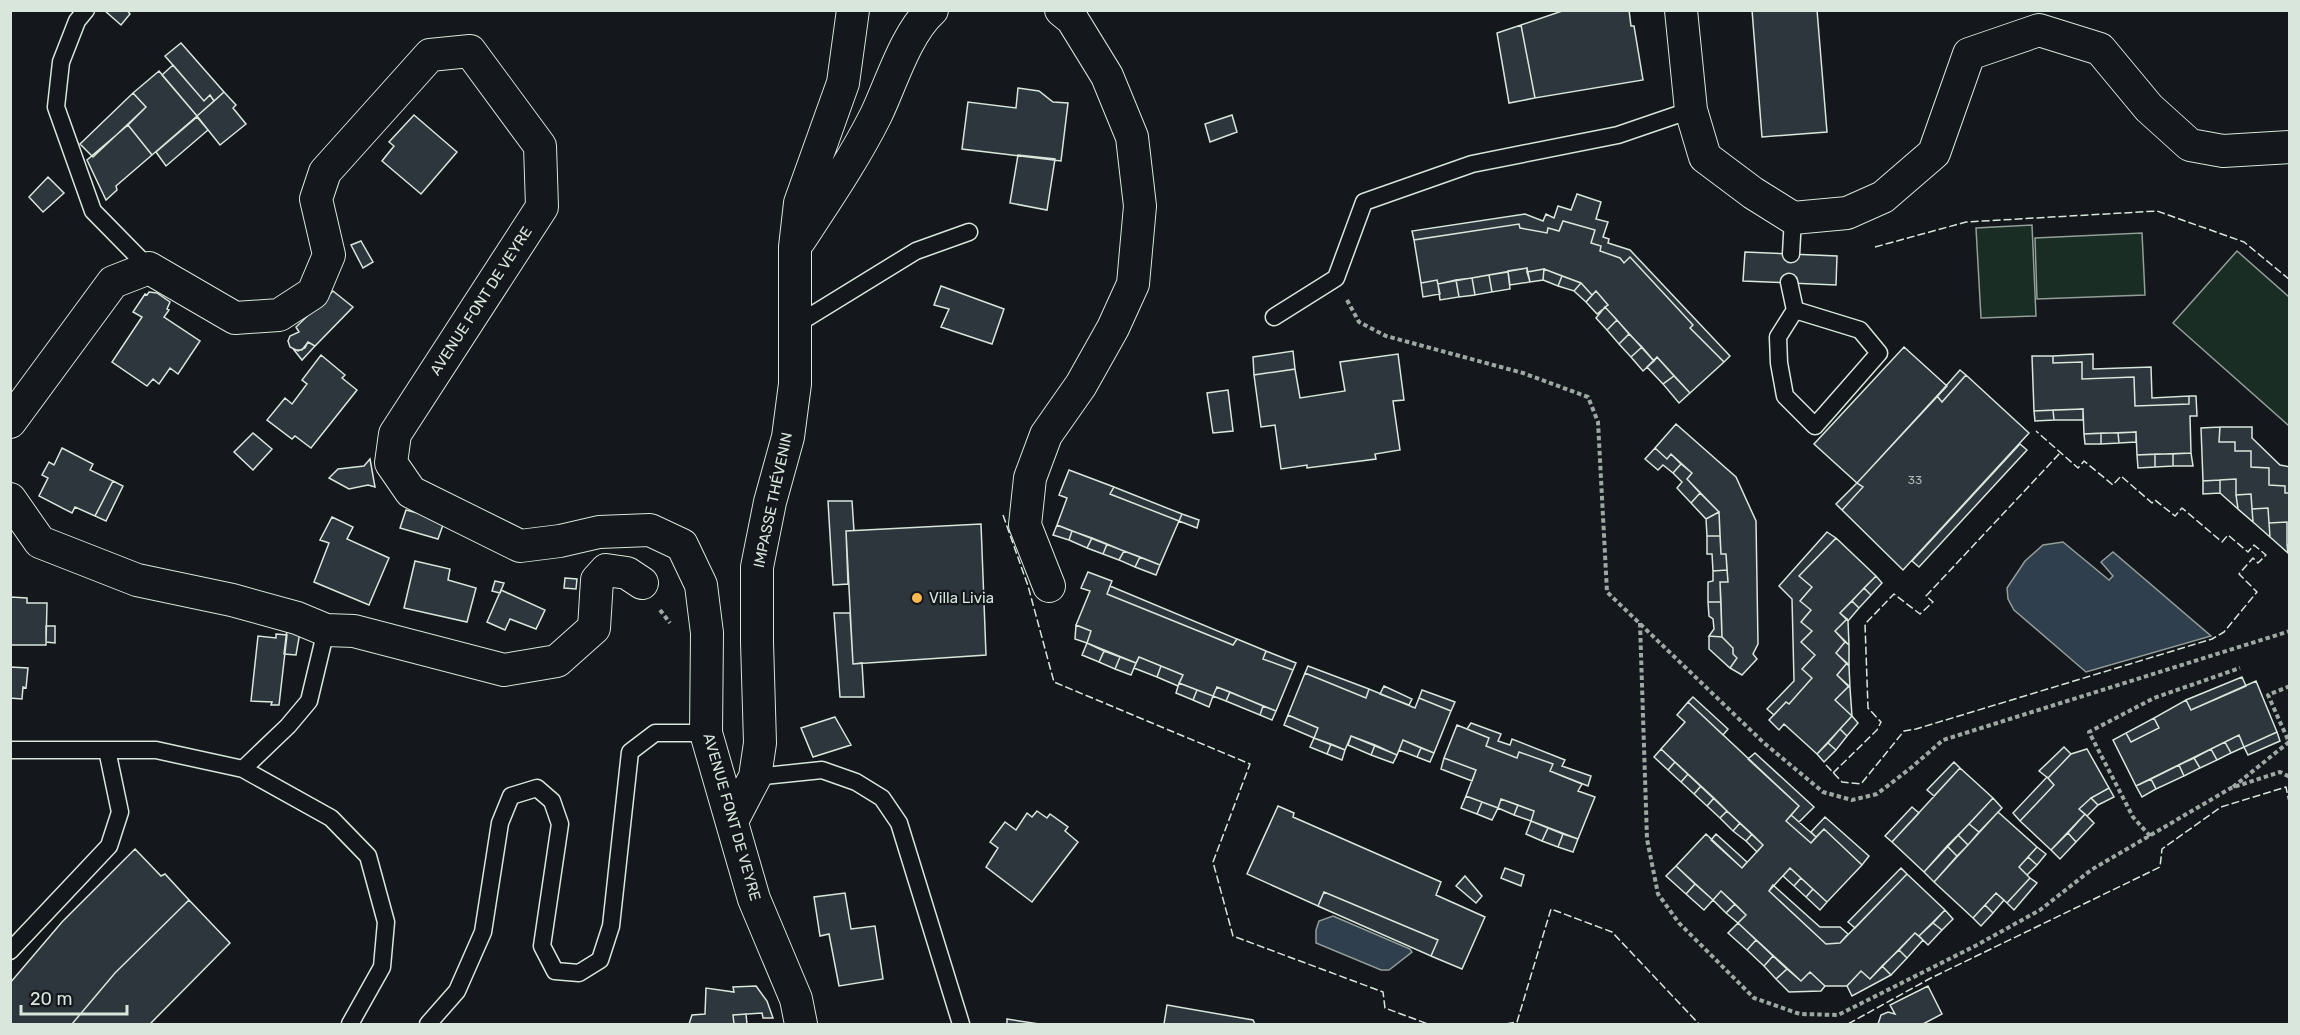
<svg xmlns="http://www.w3.org/2000/svg" width="2300" height="1035" font-family="Rubik,sans-serif">
<style>
.green{fill:#1a2d24;stroke:#939e99;stroke-width:1.5}
.water{fill:#2f3f4d;stroke:#939e99;stroke-width:1.5}
.building{fill:#2c363c;stroke:#d8e6dc;stroke-width:1.5}
.lines{fill:none;stroke-linecap:round;stroke-linejoin:round}
.lane-casing{stroke:#d8e6dc;stroke-width:19}
.street-casing{stroke:#d8e6dc;stroke-width:34}
.path{stroke:#9da8a2;stroke-width:4;stroke-dasharray:4.5 3;stroke-linecap:butt}
.lane{stroke:#14181c;stroke-width:16}
.street{stroke:#14181c;stroke-width:32}
.fence{stroke:#d8e6dc;stroke-width:1.5;stroke-dasharray:8 3;stroke-linecap:butt}
.poi-dot{fill:#ffb74d;stroke:#14181c;stroke-width:2}
.labels{text-anchor:middle;dominant-baseline:central;stroke-width:4.5;stroke-linejoin:round;paint-order:stroke}
.number-label{font-size:12px;fill:#adbab4}
.street-label{font-size:15px;fill:#d8e6dc;stroke:#14181c}
.poi-label{font-size:15px;fill:#d8e6dc;stroke:#14181c;text-anchor:start}
</style>
<rect width="100%" height="100%" fill="#14181c"/>
<!-- green -->
<path class="green" d="M2032,225L2036,316L1981,318L1976,228Z
M2142,233L2145,295L2037,299L2035,238Z
M2237,251L2289,297V426L2173,323Z"/>
<!-- water -->
<path class="water" d="M2063,542L2109,580L2113,576L2101,562L2113,552L2211,636L2086,672L2014,610L2008,599L2007,588L2025,561L2043,545Z
M1333,916L1410,949L1412,952L1389,970H1381L1316,943V930L1319,921Z"/>
<!-- building -->
<path class="building" d="M104,10H127L130,14L121,25Z
M1565,10H1629L1631,26H1634L1643,80L1535,98L1521,25Z
M1752,10H1817L1827,132L1762,137Z
M1521,25L1535,98L1509,103L1497,33Z
M181,43L224,92L214,101L210,95L204,101L165,56Z
M173,65L204,101L210,95L214,101L197,116L162,75Z
M159,71L197,116L152,155L128,125L146,107L133,93Z
M1018,88L1039,91L1053,102L1068,103L1061,161L962,149L968,102L1016,108Z
M224,92L236,105L233,108L246,124L220,145L197,116Z
M133,93L146,107L93,157L80,144Z
M414,115L457,152L421,194L382,161L394,146L389,142Z
M1232,115L1237,132L1210,142L1205,124Z
M197,117L208,130L166,166L156,152Z
M128,125L152,155L116,186L117,190L106,200L87,160Z
M1018,155L1055,159L1047,210L1010,203Z
M48,177L64,193L43,212L29,197Z
M1577,194L1601,202L1596,219L1608,222L1603,237L1609,239L1608,243L1630,250L1730,356L1724,362L1690,328L1693,325L1630,257L1624,263L1620,258L1600,251L1601,246L1591,243L1595,230L1563,221L1559,231L1548,228L1547,233L1520,228L1519,224L1414,240L1412,231L1525,214L1543,221L1546,214L1554,218L1558,206L1571,210Z
M1563,221L1595,230L1591,243L1601,246L1600,251L1620,258L1624,263L1630,257L1693,325L1690,328L1724,362L1690,393L1657,357L1654,361L1605,307L1608,305L1596,291L1592,295L1581,283L1544,269L1527,272V268L1438,284L1437,280L1421,283L1414,240L1519,224L1520,228L1547,233L1548,228L1559,231Z
M361,241L373,262L363,268L351,245Z
M1745,252L1837,256L1836,285L1743,281Z
M1527,268L1530,282L1510,285L1508,271Z
M1544,269L1543,280L1530,282L1527,272Z
M1544,269L1562,276L1558,286L1543,280Z
M1508,272L1510,289L1492,292L1489,275Z
M1489,275L1492,292L1475,295L1472,278Z
M1562,276L1581,283L1574,291L1558,286Z
M1472,278L1475,295L1459,297L1456,280Z
M1437,280L1440,294L1423,297L1421,283Z
M1456,280L1459,297L1440,300L1438,284Z
M1581,283L1592,295L1586,302L1574,291Z
M941,286L1004,309L992,344L941,327L949,309L934,305Z
M333,291L353,307L315,346L308,342L305,348L298,351L290,347L288,341L290,336L299,332L296,327Z
M1596,291L1608,305L1597,314L1586,302Z
M149,292L157,293L170,302L167,309L169,310L164,317L200,341L178,374L170,368L159,384L153,379L147,386L112,362L142,317L133,312L145,294L147,295Z
M1605,307L1617,320L1607,330L1596,318Z
M1617,320L1629,334L1619,344L1607,330Z
M1629,334L1642,347L1631,357L1619,344Z
M308,342L315,346L302,360L294,350H302Z
M1642,347L1654,361L1643,371L1631,357Z
M1904,347L1947,386L1857,483L1814,444Z
M1293,351L1295,369L1254,375L1253,357Z
M1398,354L1404,400L1393,401L1400,450L1375,454L1376,459L1307,468V465L1281,469L1275,425L1261,427L1254,375L1295,369L1300,398L1345,391L1340,362Z
M2093,354V369L2151,367L2152,398L2189,396V404L2135,406L2134,377L2082,379V362L2053,363V356Z
M321,355L345,375L342,378L357,390L311,448L295,436L292,439L267,420L285,398L292,404L307,384L302,380Z
M2032,356H2053V363L2082,362V379L2134,377L2135,406L2189,404V396H2196L2197,416H2190L2191,453L2137,455L2136,432L2084,434L2083,409L2034,411Z
M1657,357L1674,376L1663,384L1647,367Z
M1960,370L1966,375L1942,402L1937,396Z
M1966,375L2029,433L1903,570L1842,510L1863,487L1857,483L1937,396L1942,402Z
M1674,376L1690,393L1679,403L1663,384Z
M1228,390L1233,431L1213,433L1207,393Z
M2083,409V420H2054L2053,410Z
M2053,410L2054,420L2035,421L2034,411Z
M1676,424L1736,477L1756,521L1758,644L1753,654L1757,659L1742,675L1730,668L1737,658L1733,654V648L1722,637L1720,582H1728L1726,554H1721L1719,512L1687,479L1692,473L1671,454L1667,459L1655,448Z
M2220,427L2219,442H2235V451H2251V467L2269,468V485L2285,486V493H2290V545H2287V522L2269,523L2268,508L2252,509L2251,494L2236,495V479L2203,481L2201,428Z
M2220,427H2252V438L2280,465L2290,467V493H2285V486L2269,485V468L2251,467V451H2235V442H2219Z
M2136,432V442L2119,443L2118,433Z
M253,433L272,449L253,470L234,452Z
M2101,433H2118L2119,443L2101,444Z
M2101,433V444H2085L2084,434Z
M2020,444L2027,450L1919,567L1912,561Z
M62,448L93,464L90,470L113,481L95,516L75,507L72,513L39,496L48,478L42,475L49,462L54,465Z
M1655,448L1667,459L1671,454L1681,464L1673,473L1663,465L1658,470L1645,459Z
M2191,453L2193,466H2173V454Z
M2155,454V467L2138,468L2137,455Z
M2155,454H2173V466L2155,467Z
M370,459L375,487L368,485L349,489L329,478L338,469L364,466Z
M1681,464L1692,473L1687,479L1700,493L1691,503L1677,488L1682,482L1673,473Z
M1069,470L1114,487L1110,494L1179,521L1160,565L1057,525L1067,498L1059,495Z
M2236,479V495L2238,509L2220,493V480Z
M2220,480V493L2203,494V481Z
M113,481L123,486L106,521L95,516Z
M1857,483L1863,487L1842,510L1836,504Z
M1114,487L1182,514L1179,521L1110,494Z
M1700,493L1719,512L1706,519L1691,503Z
M2251,494L2252,509L2253,522L2238,509L2236,495Z
M828,501H852L854,531H846L848,584L833,585Z
M2268,508L2269,523L2270,537L2253,522L2252,509Z
M406,510L433,517L443,525L438,539L400,528Z
M1719,512L1720,536H1707L1706,519Z
M1182,514L1199,520L1197,528L1179,521Z
M332,517L353,527L347,539L389,558L369,605L314,582L329,543L320,540Z
M2287,522V545L2288,553L2270,537L2269,523Z
M981,524L986,655L853,664L846,531Z
M1057,525L1072,531L1069,540L1053,535Z
M1072,531L1092,538L1087,548L1069,540Z
M1827,532L1836,538L1799,576L1812,587L1800,601L1811,610L1801,622L1812,631L1801,642L1815,655L1802,669L1812,678L1789,704L1786,702L1774,715L1767,709L1794,681L1792,599L1779,586Z
M1707,536H1720L1721,554H1726L1727,570L1713,571L1712,554H1707Z
M1092,538L1107,544L1103,554L1087,548Z
M1836,538L1876,576L1840,613L1847,619L1835,631L1845,642L1836,653L1847,663L1837,675L1849,686L1835,700L1852,716L1817,754L1784,724L1779,730L1769,720L1786,702L1789,704L1812,678L1802,669L1815,655L1801,642L1812,631L1801,622L1811,610L1800,601L1812,587L1799,576Z
M1107,544L1124,551L1119,560L1103,554Z
M1124,551L1140,557L1135,567L1119,560Z
M1140,557L1160,565L1156,575L1135,567Z
M415,561L450,569L448,580L476,588L467,622L404,608Z
M1727,570L1728,582H1720L1721,602H1708V582L1713,581V571Z
M1088,572L1112,581L1107,594L1233,645L1237,639L1266,651L1263,659L1293,670L1276,711L1217,687L1213,696L1179,683L1183,675L1139,657L1136,663L1087,643L1091,631L1076,625L1090,591L1081,588Z
M1876,576L1882,583L1871,595L1864,588Z
M565,578L577,579L576,589L564,588Z
M495,581L504,583L500,593L492,591Z
M1110,586L1237,639L1233,645L1107,594Z
M1864,588L1871,595L1859,608L1852,601Z
M501,590L545,610L536,629L510,619L505,630L487,622Z
M10,597L27,598V603H47L46,645H10Z
M1852,601L1859,608L1848,621L1840,613Z
M1708,602H1721L1722,637L1709,636L1714,629L1713,619L1709,616Z
M834,613H850L853,664L862,663L864,697H840Z
M1847,619L1848,621L1849,645L1835,631Z
M1076,625L1091,631L1087,643L1075,639Z
M46,626H55V643L46,642Z
M287,629L300,632L296,655L284,654Z
M276,634L287,635L279,705H271L272,702L251,701L258,636L276,638Z
M1709,636L1722,637L1733,648V654L1737,658L1730,668L1709,649Z
M1845,642L1849,645V666L1836,653Z
M1087,643L1104,651L1099,662L1082,655Z
M1104,651L1120,657L1115,669L1099,662Z
M1266,651L1296,663L1293,670L1263,659Z
M1120,657L1136,663L1131,675L1115,669Z
M1139,657L1161,666L1157,677L1134,668Z
M1847,663L1849,666L1850,688L1837,675Z
M1161,666L1183,675L1178,686L1157,677Z
M1308,666L1369,689L1366,698L1305,673Z
M10,667L28,668L26,688L23,687L22,699L10,698Z
M1305,673L1366,698L1369,689L1415,708L1419,698L1451,711L1434,753L1403,740L1397,755L1351,736L1345,750L1314,738L1318,728L1288,715Z
M2242,677L2246,686L2191,710L2186,700Z
M2256,681L2277,732L2244,747L2239,735L2136,786L2113,740L2126,733L2131,742L2159,728L2154,718L2186,700L2191,710Z
M1179,683L1197,690L1193,700L1176,693Z
M1384,686L1412,699L1409,705L1380,694Z
M1849,686L1850,688L1852,716L1835,700Z
M1217,687L1230,692L1226,701L1213,696Z
M1197,690L1213,696L1209,707L1193,700Z
M1422,690L1455,702L1451,711L1419,698Z
M1230,692L1263,706L1260,715L1226,701Z
M1693,697L1728,729L1723,735L1688,702Z
M1688,702L1799,806L1786,821L1811,843L1824,829L1862,865L1827,902L1790,868L1769,891L1826,944L1840,943L1907,874L1945,910L1919,936L1915,933L1870,979L1861,971L1847,986H1825L1810,972L1801,981L1738,923L1746,915L1721,891L1713,900L1676,866L1706,834L1742,868L1763,845L1661,749L1685,722L1677,715Z
M1263,706L1276,711L1272,720L1260,715Z
M1288,715L1318,728L1314,738L1284,725Z
M1852,716L1858,723L1847,736L1840,729Z
M835,717L851,745L813,757L801,728Z
M2154,718L2159,728L2131,742L2126,733Z
M1471,723L1501,734L1498,741L1510,745L1512,739L1565,760L1562,766L1591,776L1588,786L1550,771L1553,764L1519,752L1517,758L1486,746L1489,738L1467,729Z
M1457,725L1489,738L1486,746L1517,758L1519,752L1553,764L1550,771L1582,784L1578,791L1595,797L1578,839L1531,821L1534,811L1501,799L1498,808L1466,796L1476,770L1444,758Z
M1840,729L1847,736L1836,750L1828,743Z
M2277,732L2280,741L2248,755L2244,747Z
M2239,735L2244,747L2231,753L2225,742Z
M1351,736L1375,745L1371,755L1348,745Z
M1314,738L1331,744L1327,754L1310,747Z
M1403,740L1421,748L1417,757L1399,750Z
M2225,742L2231,753L2217,760L2211,749Z
M1828,743L1836,750L1824,762L1817,754Z
M1331,744L1345,750L1342,760L1327,754Z
M1375,745L1397,755L1393,763L1371,755Z
M2064,747L2071,754L2048,778L2039,771Z
M1421,748L1434,753L1430,762L1417,757Z
M1661,749L1675,762L1668,770L1654,757Z
M2087,749L2109,788L2091,798L2079,809L2085,814L2051,850L2020,821L2054,785L2048,778L2071,754Z
M2211,749L2217,760L2200,768L2194,758Z
M1755,753L1814,807L1799,822L1791,815L1799,806L1748,759Z
M1444,758L1476,770L1472,781L1441,769Z
M2194,758L2200,768L2184,776L2179,765Z
M1675,762L1688,774L1681,782L1668,770Z
M1954,762L1960,768L1934,796L1927,790Z
M2179,765L2184,776L2156,789L2151,779Z
M1960,768L1993,798L1924,872L1892,842Z
M1688,774L1701,786L1694,794L1681,782Z
M2047,777L2054,785L2020,821L2013,813Z
M2151,779L2156,789L2142,797L2136,786Z
M1701,786L1714,798L1707,806L1694,794Z
M2109,788L2114,797L2098,805L2091,798Z
M1466,796L1482,802L1477,814L1461,808Z
M1714,798L1727,811L1720,818L1707,806Z
M1993,798L2002,808L1979,832L1969,824Z
M2091,798L2098,805L2087,816L2079,809Z
M1501,799L1518,805L1514,815L1498,808Z
M1482,802L1498,808L1492,820L1477,814Z
M1518,805L1534,811L1531,821L1514,815Z
M1278,806L1294,813L1293,817L1441,882L1436,895L1485,917L1462,969L1431,956L1438,940L1324,892L1318,906L1247,874Z
M1912,807L1919,813L1892,842L1885,836Z
M1037,811L1047,818L1050,814L1068,827L1065,831L1078,842L1032,902L986,867L998,848L990,842L1005,822L1016,830L1027,813L1032,817Z
M1727,811L1740,823L1733,831L1720,818Z
M1998,812L2037,847L2019,867L2030,878L2007,903L1996,893L1973,918L1934,882Z
M2085,814L2094,823L2076,842L2068,833Z
M1791,815L1816,837L1811,843L1786,821Z
M1825,817L1869,856L1862,865L1824,829L1816,837L1811,832Z
M1531,821L1548,828L1542,841L1526,834Z
M1740,823L1752,834L1746,841L1733,831Z
M1969,824L1979,832L1968,845L1958,835Z
M1548,828L1563,834L1558,847L1542,841Z
M2068,833L2076,842L2060,859L2051,850Z
M1563,834L1578,839L1573,852L1558,847Z
M1716,834L1747,862L1742,868L1711,840Z
M1752,834L1763,845L1757,852L1746,841Z
M1958,835L1968,845L1957,856L1947,846Z
M1947,846L1957,856L1934,882L1924,872Z
M2037,847L2046,854L2037,865L2028,857Z
M135,849L161,876L165,874L189,900L115,973L72,1024H10V983L62,922Z
M2028,857L2037,865L2027,875L2019,867Z
M1676,866L1695,884L1686,894L1666,876Z
M1505,868L1524,875L1521,886L1501,878Z
M1790,868L1801,878L1794,886L1783,876Z
M1901,868L1907,874L1855,928L1848,922Z
M1465,876L1482,896L1476,903L1456,886Z
M1801,878L1813,889L1806,897L1794,886Z
M2030,878L2037,883L2014,910L2007,903Z
M1695,884L1713,900L1704,910L1686,894Z
M1773,885L1820,927H1840L1848,934L1840,943L1826,944L1769,891Z
M1813,889L1827,902L1820,910L1806,897Z
M1721,891L1735,904L1726,913L1713,900Z
M1324,892L1438,940L1431,956L1318,906Z
M845,893L851,929L875,926L883,979L839,986L829,934L820,936L814,897Z
M1996,893L2004,900L1993,913L1985,905Z
M189,900L230,943L150,1024H72L115,973Z
M1735,904L1746,915L1738,923L1726,913Z
M1985,905L1993,913L1981,926L1973,918Z
M1945,910L1953,919L1942,930L1933,923Z
M1738,923L1756,940L1747,950L1728,933Z
M1933,923L1942,930L1928,945L1919,936Z
M1915,933L1923,940L1907,958L1899,950Z
M1756,940L1773,956L1764,966L1747,950Z
M1899,950L1907,958L1891,975L1882,966Z
M1773,956L1787,969L1776,979L1764,966Z
M1882,966L1891,975L1852,996L1847,986L1861,971L1870,979Z
M1787,969L1801,981L1810,972L1825,986L1821,991L1789,992L1776,979Z
M756,986L767,1001L773,1018H763L762,1013L733,1015L734,1024H689L692,1015L705,1014L706,988L734,992L733,987Z
M1928,986L1942,1014L1923,1024H1878L1881,1015L1888,1012L1895,1014L1890,1005Z
M1167,1005L1253,1020L1255,1024H1164Z
M746,1014L747,1024H734L733,1015Z
M1007,1019L1039,1024H1007Z"/>
<g class="lines">
<!-- lane casing -->
<g class="lane-casing">
<path id="lane" d="M86,10L77,21L61,62L56,107L93,211L149,268
M1791,254L1793,218
M1789,282L1795,310L1778,337L1779,363L1785,396L1815,426L1879,353L1860,330L1795,310
M1274,317L1336,278L1364,202L1472,164L1618,135L1691,110
M794,326L916,251L969,232
M10,750H156L243,769L331,818L368,856L386,922L382,967L350,1024
M243,769L288,726L309,701L326,630
M755,777L822,770L856,782L882,798L899,823L961,1024
M10,951L109,846L120,812L107,750
M428,1024L457,991L483,932L500,823L511,796L537,788L552,801L560,824L542,946L555,971L579,973L600,960L611,926L630,752L655,733H706"/>
</g>
<!-- street casing -->
<g class="street-casing">
<path id="street" d="M1681,10L1691,110L1705,157L1753,193L1793,218L1847,213L1883,197L1934,153L1969,54L2039,30L2100,49L2149,108L2190,145L2223,151L2290,147
M799,241C826,200 854,159 876,115C891,84 906,33 932,10
M10,422L113,282L149,268L235,318L279,315L313,293L329,255L316,199L325,172L430,55L470,51L540,146L542,207L395,434L391,463L411,492L520,546L560,541L599,532L650,530L682,545L701,585L707,633L706,733L754,899L796,999L801,1024
M10,499L40,542L137,580L232,600L297,618L326,630L354,631L504,670L557,661L594,628L597,580L606,570L627,573L642,583
M1049,586L1025,525L1030,478L1046,435L1081,385L1113,328L1133,284L1140,206L1132,137L1107,76L1072,19L1061,10
M732,821L755,777L760,743L757,642V567L770,502L788,437L795,384V247L800,203L843,83L853,10"/>
</g>
<!-- path -->
<path class="path" d="M1347,300L1359,322L1386,336L1523,373L1588,397L1598,422L1607,592L1764,743L1823,792L1852,800L1877,794L1912,767L1943,740L2290,631
M660,610L670,623
M1640,623L1647,839L1658,894L1679,923L1754,998L1800,1014L1838,1015L1977,945L2040,910L2091,870L2231,788L2280,772L2290,777
M2233,787L2289,742L2268,695L2290,686
M2150,836L2133,817L2089,732L2154,698L2240,668"/>
<!-- lane -->
<use href="#lane" class="lane"/>
<!-- street -->
<use href="#street" class="street"/>
<!-- fence -->
<path class="fence" d="M1875,247L1966,222L2157,211L2244,242L2290,280
M1003,515L1028,586L1054,682L1250,764L1213,862L1233,936L1383,992L1385,1008L1428,1024
M1826,765L1842,782L1861,784L1904,731L1916,729L2212,639L2224,632L2257,592L2239,574L2253,558L2258,563L2266,555L2254,545L2248,552L2228,535L2222,542L2182,508L2175,516L2155,500L2152,503L2121,476L2113,485L2084,461L2078,468L2036,431
M1833,773L1877,730L1881,722L1868,708L1865,624L1894,594L1920,614L1933,602L1926,596L2061,452
M1506,1024L1517,1022L1551,909L1612,932L1699,1024
M1848,1024L1929,979L2160,867L2162,849L2221,807L2286,787L2290,807"/>
</g>
<!-- markers -->
<circle class="poi-dot" cx="917" cy="598" r="6"/>
<g class="labels">
<!-- number labels -->
<g class="number-label">
<text x="1915" y="480">33</text>
</g>
<!-- street labels -->
<g class="street-label">
<text transform="translate(481 301) rotate(-57)">AVENUE FONT DE VEYRE</text>
<text transform="translate(773 500) rotate(-78)">IMPASSE THÉVENIN</text>
<text transform="translate(732 817) rotate(74)">AVENUE FONT DE VEYRE</text>
</g>
<!-- poi labels -->
<g class="poi-label">
<text x="929" y="598">Villa Livia</text>
</g>
</g>
<!-- border -->
<rect width="2300" height="1035" fill="none" stroke="#d8e6dc" stroke-width="24"/>
<!-- scale -->
<path d="M21 1005v9h106v-9" fill="none" stroke="#d8e6dc" stroke-width="3"/>
<text x="30" y="1005" font-size="18" fill="#d8e6dc" stroke="#14181c" stroke-width="4.5" paint-order="stroke">20 m</text>
</svg>
